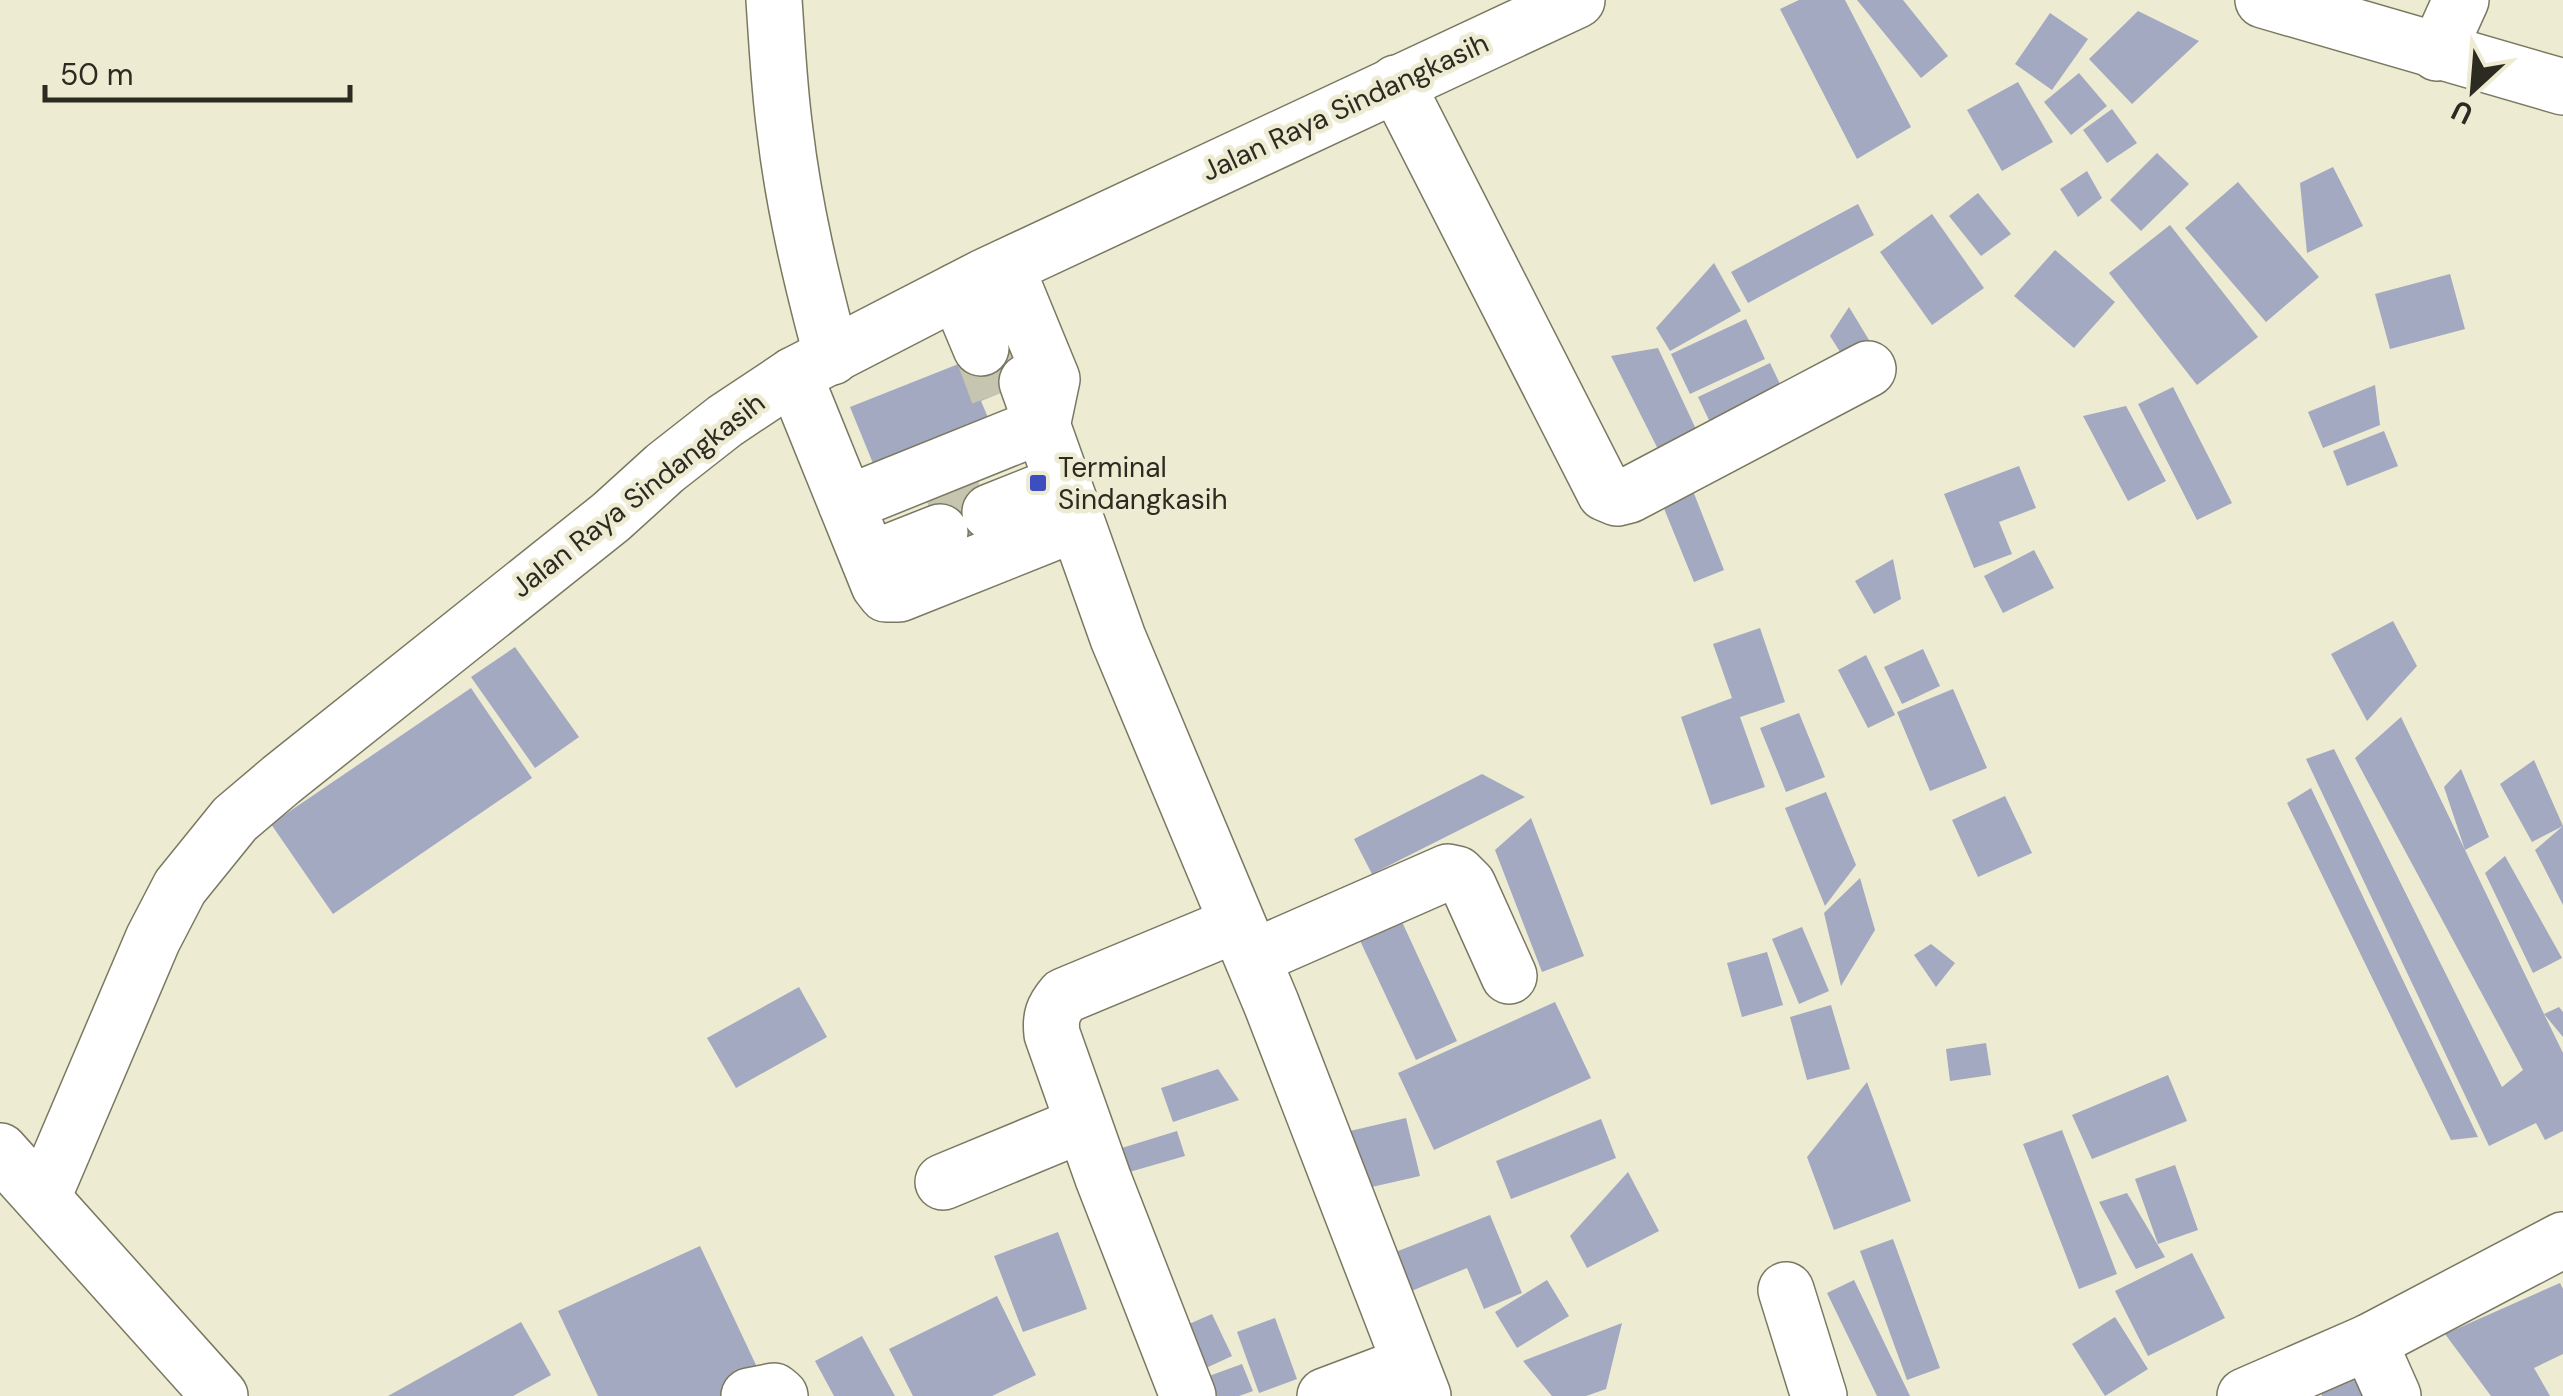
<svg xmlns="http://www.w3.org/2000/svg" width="2563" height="1396" font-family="'DM Sans',sans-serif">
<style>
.building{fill:#a2a9c0}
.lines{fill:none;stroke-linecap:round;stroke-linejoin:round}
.minor-tunnel{stroke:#c6c5af;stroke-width:55;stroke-dasharray:55 28;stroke-linecap:butt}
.minor-casing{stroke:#7a7861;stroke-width:58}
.major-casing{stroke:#7a7861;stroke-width:58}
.highway-casing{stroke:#7a7861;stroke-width:58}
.minor{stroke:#fff;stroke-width:55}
.major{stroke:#fff;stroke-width:55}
.highway{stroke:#fff;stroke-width:55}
.poi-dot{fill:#3e4dc0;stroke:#edebd2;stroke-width:4}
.labels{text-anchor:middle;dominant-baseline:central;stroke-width:9;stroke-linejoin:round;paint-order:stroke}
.street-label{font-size:28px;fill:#2c2b21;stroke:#edebd2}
.poi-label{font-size:28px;fill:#2c2b21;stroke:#edebd2;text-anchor:start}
</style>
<rect width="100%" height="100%" fill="#edebd2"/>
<!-- building -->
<path class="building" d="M1799,0H1845L1911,127L1857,159L1780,9Z
M1857,0H1903L1948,56L1921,78Z
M2138,11L2199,41L2132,104L2089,59Z
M2050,13L2088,39L2052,90L2015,64Z
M2079,73L2107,106L2071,135L2044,102Z
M2018,82L2053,142L2002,171L1967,110Z
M2112,109L2137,143L2107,163L2083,130Z
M2157,153L2189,184L2141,231L2110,200Z
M2333,167L2363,226L2307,253L2300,183Z
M2087,171L2102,198L2078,217L2060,189Z
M2238,182L2319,277L2266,322L2185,228Z
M1978,193L2011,234L1981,256L1949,216Z
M1858,204L1874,235L1748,303L1731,272Z
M1932,214L1984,288L1932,325L1880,252Z
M2170,225L2258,337L2197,385L2109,273Z
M2055,250L2115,302L2074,348L2014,296Z
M1714,263L1741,311L1670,351L1656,328Z
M2450,274L2465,329L2390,349L2375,294Z
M1849,307L1875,350L1849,366L1830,336Z
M1746,319L1765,359L1690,394L1671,354Z
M1025,330L1044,375L981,401L994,432L879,478L850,407L966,361Z
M1658,348L1702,442L1664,461L1611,356Z
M1770,363L1790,405L1718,439L1698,397Z
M2375,385L2380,425L2323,448L2308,412Z
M2173,387L2232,503L2197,520L2138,404Z
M2126,406L2166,481L2128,501L2083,416Z
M2384,431L2398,466L2347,486L2333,451Z
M2019,466L2036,508L1999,522L2012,554L1974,568L1944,494Z
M974,472L999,534L948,554L919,481Z
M1686,473L1724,570L1694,582L1654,484Z
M2034,550L2054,588L2003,613L1984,576Z
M1893,559L1901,599L1874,614L1855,581Z
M2393,621L2417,666L2367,721L2331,654Z
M1760,628L1785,702L1740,717L1765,787L1711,805L1681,717L1732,698L1713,644Z
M515,647L579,737L535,768L471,677Z
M1923,649L1940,686L1902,704L1884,667Z
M1866,655L1895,715L1868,728L1838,670Z
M471,688L532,778L333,914L271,824Z
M1953,689L1987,768L1930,791L1897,712Z
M1799,713L1825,777L1786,792L1760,728Z
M2401,717L2465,850L2444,787L2461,769L2489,837L2465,850L2544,1014L2559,1007L2563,1012V1037L2544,1014L2563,1053V1131L2545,1140L2536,1123L2489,1146L2306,759L2334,749L2502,1087L2523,1070L2355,758Z
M2534,760L2563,826L2532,842L2500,784Z
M1482,774L1525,797L1372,874L1354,839Z
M2311,788L2478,1137L2451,1140L2287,803Z
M1826,792L1856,865L1825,906L1785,808Z
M2005,796L2032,853L1978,877L1952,820Z
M1531,818L1584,956L1542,972L1495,850Z
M2563,826V905L2535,850Z
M2505,856L2562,958L2533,973L2485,873Z
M1860,878L1875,930L1841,986L1824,913Z
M1397,911L1457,1041L1416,1060L1355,930Z
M1802,927L1829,991L1799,1004L1772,939Z
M1931,944L1955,963L1936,987L1914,955Z
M1767,952L1783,1005L1742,1017L1727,963Z
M799,987L827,1037L736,1088L707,1038Z
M1555,1002L1591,1078L1434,1150L1398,1073Z
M1831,1005L1850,1069L1807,1080L1790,1017Z
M1986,1043L1991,1075L1950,1081L1946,1049Z
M1218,1069L1239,1100L1173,1122L1161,1088Z
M2168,1075L2187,1121L2092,1159L2072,1115Z
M1867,1082L1911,1201L1834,1230L1807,1157Z
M1406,1118L1420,1176L1363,1189L1350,1131Z
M1601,1119L1616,1158L1511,1199L1496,1161Z
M2062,1130L2117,1274L2079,1289L2023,1144Z
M1177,1131L1185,1156L1119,1175L1112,1151Z
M2175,1165L2198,1230L2158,1244L2135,1179Z
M1628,1172L1659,1231L1587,1268L1570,1236Z
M2127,1193L2165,1257L2136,1269L2099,1202Z
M1490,1215L1522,1293L1484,1309L1467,1268L1409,1292L1393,1253Z
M1058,1232L1087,1309L1023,1332L994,1256Z
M1893,1239L1940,1368L1907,1380L1860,1251Z
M700,1246L764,1382L733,1396H598L558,1311Z
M2192,1253L2225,1318L2148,1356L2115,1291Z
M1547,1280L1569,1316L1517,1348L1495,1312Z
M1854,1280L1910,1396H1877L1827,1293Z
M2560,1283L2563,1289V1354L2534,1368L2550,1396H2491L2445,1334Z
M997,1296L1036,1375L992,1396H913L889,1349Z
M1212,1314L1232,1356L1193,1374L1173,1331Z
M2115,1317L2148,1369L2105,1396L2072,1344Z
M1275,1318L1297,1379L1259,1393L1237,1332Z
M521,1322L551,1375L513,1396H388Z
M1622,1323L1606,1389L1586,1396H1552L1523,1361Z
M862,1336L895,1396H834L815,1361Z
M1242,1364L1253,1391L1239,1396H1204L1198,1380Z
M2362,1376L2370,1396H2322L2321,1393Z"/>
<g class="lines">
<!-- minor-tunnel -->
<path class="minor-tunnel" d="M981,348L998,394
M928,504L979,484"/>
<!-- minor casing -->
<g class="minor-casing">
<path id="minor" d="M774,0C777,43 779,87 785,131C794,208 812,282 832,357
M2437,53L2461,0
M1396,83L1605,493L1617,498L1629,495L1868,369
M1006,267L1052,379L1044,417
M957,291L981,348
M794,375L879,585L886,594H899L1077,523
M1027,382L1118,638L1271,1003L1423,1396
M846,504L1042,425
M990,512L1063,483
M869,560L940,532
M1252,958L1448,872L1457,874L1468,885L1509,976
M943,1182L1083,1124
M1786,1290L1819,1396
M2369,1342L2393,1396
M749,1396L774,1391L780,1396
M1188,1396L1103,1178L1052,1034C1050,1017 1053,1009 1064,996L1237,924
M1325,1396L1410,1364"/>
</g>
<!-- major casing -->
<g class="major-casing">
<path id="major" d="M2263,0L2563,87
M43,1197L153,939L180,887L235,819L281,780L611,517L665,468L725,421L794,375L984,277L1577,0"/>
</g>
<!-- highway casing -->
<g class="highway-casing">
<path id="highway" d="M0,1151L220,1396
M2245,1396L2369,1342L2563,1240"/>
</g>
<!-- minor -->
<use href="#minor" class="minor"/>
<!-- major -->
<use href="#major" class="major"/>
<!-- highway -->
<use href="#highway" class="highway"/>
</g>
<!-- markers -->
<rect class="poi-dot" x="1028" y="473" width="20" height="20" rx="5"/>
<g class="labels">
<!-- street labels -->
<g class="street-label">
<text transform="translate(1345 107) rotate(-25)">Jalan Raya Sindangkasih</text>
<text transform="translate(638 495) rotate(-38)">Jalan Raya Sindangkasih</text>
</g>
<!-- poi labels -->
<g class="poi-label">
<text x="1058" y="467">Terminal<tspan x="1058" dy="32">Sindangkasih</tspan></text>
</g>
</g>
<!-- north arrow -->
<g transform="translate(2473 90) rotate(206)" stroke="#edebd2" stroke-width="8" paint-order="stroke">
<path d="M0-8L18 38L0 25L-18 38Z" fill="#2c2b21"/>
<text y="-15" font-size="28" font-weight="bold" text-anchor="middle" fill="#2c2b21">U</text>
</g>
<!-- scale -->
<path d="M45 85v15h305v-15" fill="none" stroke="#2c2b21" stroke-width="5"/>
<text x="60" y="85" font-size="30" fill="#2c2b21" stroke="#edebd2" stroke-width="8" paint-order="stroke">50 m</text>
</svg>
